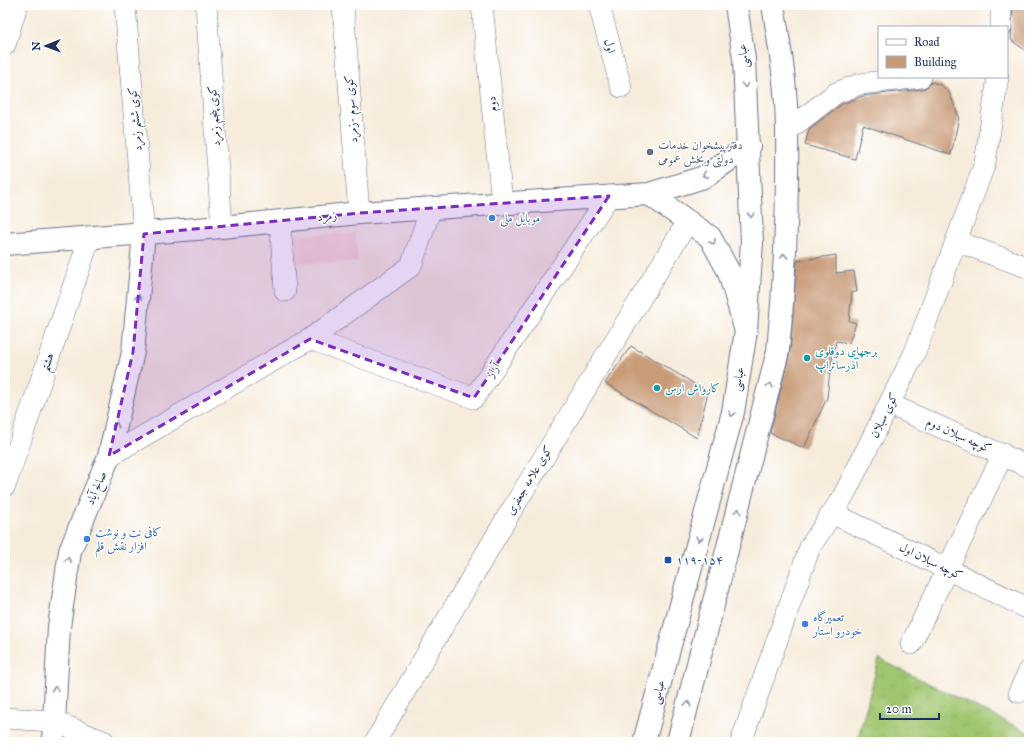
<svg xmlns="http://www.w3.org/2000/svg" width="1034" height="747" font-family="'IM FELL Great Primer',Amiri,serif">
<style>
.built{fill:#f7d0ce}
.grass{fill:url(#grass-tufts);stroke:#5e7a68}
.building{fill:#c99c79}
.lines{fill:none;stroke-linecap:round;stroke-linejoin:round}
.street-casing{stroke:#68718a;stroke-width:22}
.secondary-casing{stroke:#68718a;stroke-width:24}
.primary-casing{stroke:#68718a;stroke-width:24}
.street{stroke:#fff;stroke-width:21}
.secondary{stroke:#fff;stroke-width:22}
.primary{stroke:#fff;stroke-width:22}
.oneway{stroke:#8d97ae}
.marked{fill:#7b2cbf;fill-opacity:0.2;stroke:#7b2cbf;stroke-width:3;stroke-dasharray:8 5;stroke-linejoin:round}
.service-dot{fill:#5c6f8a;stroke:#fff;stroke-width:1.5}
.shop-dot{fill:#3f7fe0;stroke:#fff;stroke-width:1.5}
.culture-dot{fill:#0f9aa8;stroke:#fff;stroke-width:1.5}
.transit-dot{fill:#1a4fb4;stroke:#fff;stroke-width:1.5}
.labels{text-anchor:middle;dominant-baseline:central;stroke-width:3;stroke-linejoin:round;paint-order:stroke}
.street-label{font-size:12px;fill:#1b2f5e;stroke:#fff}
.service-label{font-size:12px;fill:#4e5e75;stroke:#fff;text-anchor:start}
.shop-label{font-size:12px;fill:#366cbe;stroke:#fff;text-anchor:start}
.culture-label{font-size:12px;fill:#0d838f;stroke:#fff;text-anchor:start}
.transit-label{font-size:12px;fill:#164399;stroke:#fff;text-anchor:start}
</style>
<defs>
<pattern id="grass-tufts" width="24" height="20" patternUnits="userSpaceOnUse"><rect width="24" height="20" fill="#a1c671"/><path d="M3 7l-1-3M5 7V3M7 7l1-3M15 17l-1-3M17 17v-4M19 17l1-3" fill="none" stroke="#8aaa64"/></pattern>
</defs>
<rect width="100%" height="100%" fill="#fff"/>
<filter id="ink" filterUnits="userSpaceOnUse"><feTurbulence type="fractalNoise" baseFrequency=".025" numOctaves="2"/><feDisplacementMap in="SourceGraphic" scale="8" xChannelSelector="R" yChannelSelector="G"/><feConvolveMatrix kernelMatrix="1 2 1 2 8 2 1 2 1" color-interpolation-filters="sRGB"/></filter>
<filter id="wash" filterUnits="userSpaceOnUse"><feTurbulence type="fractalNoise" baseFrequency=".012" numOctaves="4" result="noise"/><feDisplacementMap in="SourceGraphic" scale="16" xChannelSelector="R" yChannelSelector="G"/><feGaussianBlur stdDeviation="0.9" result="paint"/><feColorMatrix in="noise" values="0 0 0 0 0 0 0 0 0 0 0 0 0 0 0 0 0 1.4 0 .05"/><feComposite in="paint" operator="in"/></filter>
<g filter="url(#wash)">
<rect width="100%" height="100%" fill="#f7ecdb"/>
<!-- built -->
<path class="built" d="M355,233L358,262L290,263L287,235Z"/>
<!-- grass -->
<path class="grass" d="M879,659L1029,733V742H857Z"/>
<g id="blocks">
<!-- building -->
<path class="building" d="M1013,5H1029V53L1011,40Z
M932,82L941,85L949,92L959,117L951,155L863,125L855,159L805,145L809,129L842,104L863,96L923,89L928,86Z
M836,255V273L854,271L857,292H852L849,321L856,323L849,343L836,341L830,370L827,398L804,448L770,433L790,352L797,261Z
M631,346L708,392L697,438L605,383Z"/>
</g>
</g>
<g filter="url(#ink)">
<use href="#blocks" fill-opacity="0" stroke="#68718a" stroke-width="1"/>
<g class="lines">
<!-- street casing -->
<g class="street-casing">
<path id="street" d="M125,5L144,234
M206,5L222,227
M343,5L359,213
M482,5L502,203
M599,5L621,87
M1001,27V5
M5,45L17,5
M787,131L836,93L860,84L921,77
M280,221L285,291
M956,241L1029,268
M310,339L474,398L609,196
M889,404L1029,467
M109,456L310,339L411,266L431,208
M5,486L90,237
M832,513L1029,609
M911,644L1003,454
M1019,692L1029,671
M5,718L53,721L105,742
M375,742L505,521L688,221
M741,742L810,547L844,495L915,352L985,163L998,77"/>
</g>
<!-- secondary casing -->
<g class="secondary-casing">
<path id="secondary" d="M649,194L710,237L729,272L745,328
M5,244L222,227L359,213L649,194L704,177L749,146
M53,742L59,627L70,551L109,456L133,352L144,234"/>
</g>
<!-- primary casing -->
<g class="primary-casing">
<path id="primary" d="M644,742L733,412L746,331L752,242L744,59L736,5
M678,742L778,351C785,279 788,205 787,132C787,90 780,47 773,5"/>
</g>
<!-- street -->
<use href="#street" class="street"/>
<!-- secondary -->
<use href="#secondary" class="secondary"/>
<!-- primary -->
<use href="#primary" class="primary"/>
</g>
<!-- one-way arrows -->
<defs><path id="oneway-chevron" d="M-2-3.5L2.5 0L-2 3.5" fill="none" stroke-width="1.6" stroke-linecap="round" stroke-linejoin="round"/></defs>
<g class="oneway">
<use href="#oneway-chevron" transform="translate(745 85) rotate(87)"/>
<use href="#oneway-chevron" transform="translate(705 175) rotate(152)"/>
<use href="#oneway-chevron" transform="translate(751 215) rotate(88)"/>
<use href="#oneway-chevron" transform="translate(713 242) rotate(61)"/>
<use href="#oneway-chevron" transform="translate(784 256) rotate(-89)"/>
<use href="#oneway-chevron" transform="translate(138 297) rotate(-85)"/>
<use href="#oneway-chevron" transform="translate(770 385) rotate(-76)"/>
<use href="#oneway-chevron" transform="translate(732 414) rotate(103)"/>
<use href="#oneway-chevron" transform="translate(116 425) rotate(-77)"/>
<use href="#oneway-chevron" transform="translate(738 511) rotate(-76)"/>
<use href="#oneway-chevron" transform="translate(699 539) rotate(105)"/>
<use href="#oneway-chevron" transform="translate(68 560) rotate(-81)"/>
<use href="#oneway-chevron" transform="translate(55 689) rotate(-87)"/>
<use href="#oneway-chevron" transform="translate(688 704) rotate(-75)"/>
</g>
</g>
<!-- marked area -->
<path class="marked" d="M609,196L474,398L310,339L109,456L133,352L144,234L359,213Z"/>
<!-- markers -->
<circle class="service-dot" cx="650" cy="152" r="4"/>
<g class="shop-dot">
<circle cx="492" cy="218" r="4"/>
<circle cx="87" cy="539" r="4"/>
<circle cx="805" cy="624" r="4"/>
</g>
<g class="culture-dot">
<circle cx="807" cy="358" r="4"/>
<circle cx="657" cy="388" r="4"/>
</g>
<rect class="transit-dot" x="664" y="556" width="8" height="8" rx="2"/>
<g class="labels">
<!-- street labels -->
<g class="street-label">
<text transform="translate(610 46) rotate(75)">اول</text>
<text transform="translate(743 56) rotate(-96)">عباسى</text>
<text transform="translate(492 104) rotate(-96)">دوم</text>
<text transform="translate(351 109) rotate(-94)">کوی سوم -زمرد</text>
<text transform="translate(214 116) rotate(-94)">کوی پنجم زمرد</text>
<text transform="translate(135 119) rotate(-95)">کوی ششم زمرد</text>
<text transform="translate(327 216) rotate(-6)">زمرد</text>
<text transform="translate(47 362) rotate(-71)">هشتم</text>
<text transform="translate(493 370) rotate(-56)">آراز</text>
<text transform="translate(738 379) rotate(-80)">عباسى</text>
<text transform="translate(884 415) rotate(-64)">کوی سبلان</text>
<text transform="translate(959 435) rotate(24)">کوچه سبلان دوم</text>
<text transform="translate(529 480) rotate(-59)">کوی علامه جعفری</text>
<text transform="translate(96 488) rotate(-67)">صالح آباد</text>
<text transform="translate(931 561) rotate(26)">کوچه سبلان اول</text>
<text transform="translate(658 692) rotate(-75)">عباسى</text>
</g>
<!-- service labels -->
<g class="service-label">
<text x="658" y="145">دفترپیشخوان خدمات<tspan x="658" dy="14">دولتی وبخش عمومی</tspan></text>
</g>
<!-- shop labels -->
<g class="shop-label">
<text x="500" y="218">موبایل ملی</text>
<text x="95" y="532">کافی نت و نوشت<tspan x="95" dy="14">افزار نقش قلم</tspan></text>
<text x="813" y="617">تعمیرگاه<tspan x="813" dy="14">خودرو استار</tspan></text>
</g>
<!-- culture labels -->
<g class="culture-label">
<text x="815" y="351">برجهای دوقلوی<tspan x="815" dy="14">آذرساتراپ</tspan></text>
<text x="665" y="388">کارواش ارس</text>
</g>
<!-- transit labels -->
<g class="transit-label">
<text x="676" y="560">۱۱۹-۱۵۴</text>
</g>
</g>
<!-- margin -->
<rect width="1034" height="747" fill="none" stroke="#fff" stroke-width="20"/>
<!-- legend -->
<rect x="878" y="26" width="130" height="52" fill="#ffffff" stroke="#a4acbf"/>
<rect x="886" y="39" width="20" height="6" fill="#ffffff" stroke="#a4acbf"/>
<text x="914" y="46" font-size="12" fill="#1b2f5e">Road</text>
<rect x="886" y="56" width="20" height="12" fill="#c99c79" stroke="#a4acbf"/>
<text x="914" y="66" font-size="12" fill="#1b2f5e">Building</text>
<!-- north arrow -->
<g transform="translate(46 46) rotate(269)" stroke="#ffffff" stroke-width="3" paint-order="stroke">
<path d="M0-3L7 15L0 10L-7 15Z" fill="#1b2f5e"/>
<text y="-6" font-size="11" font-weight="bold" text-anchor="middle" fill="#1b2f5e">N</text>
</g>
<!-- scale -->
<path d="M880 713v6h59v-6" fill="none" stroke="#1b2f5e" stroke-width="2"/>
<text x="886" y="713" font-size="12" fill="#1b2f5e" stroke="#ffffff" stroke-width="3" paint-order="stroke">20 m</text>
</svg>
